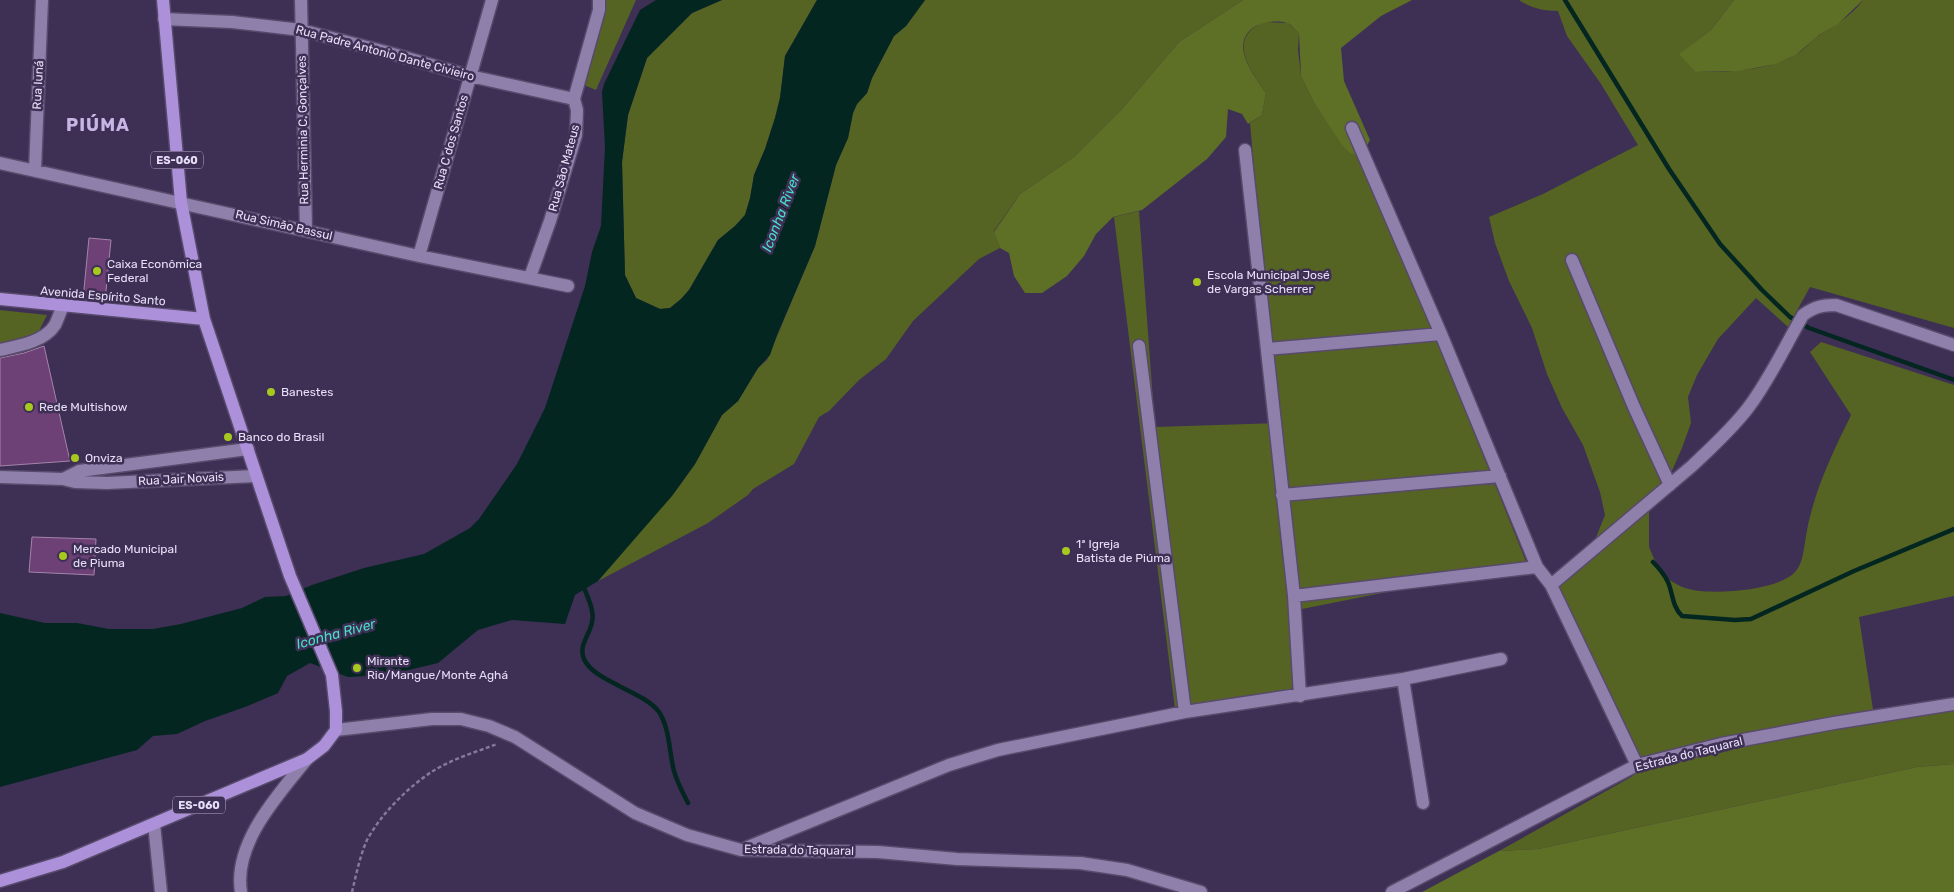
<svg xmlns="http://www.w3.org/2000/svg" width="1954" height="892" font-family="Rubik,sans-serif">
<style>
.green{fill:#556422}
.forest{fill:#5e6f26}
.water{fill:#042621}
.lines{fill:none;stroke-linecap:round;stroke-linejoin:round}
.stream{stroke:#042621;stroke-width:4.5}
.building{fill:#6d4076;stroke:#a584ab}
.minor-casing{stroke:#574a6b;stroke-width:15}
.major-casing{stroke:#574a6b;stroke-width:15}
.path{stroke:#857999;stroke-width:2.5;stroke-dasharray:4 2.5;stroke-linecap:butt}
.minor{stroke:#8f7fab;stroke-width:12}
.major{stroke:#ac90d9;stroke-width:12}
.poi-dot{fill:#a7c81f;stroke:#3e2f55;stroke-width:2}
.labels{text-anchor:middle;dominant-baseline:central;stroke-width:5;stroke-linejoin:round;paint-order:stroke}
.shield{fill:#3e2f55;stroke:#b4aac6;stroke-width:1}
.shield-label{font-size:11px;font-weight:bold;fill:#e7dff7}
.street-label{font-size:12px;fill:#e7dff7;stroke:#3e2f55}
.poi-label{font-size:12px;fill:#e7dff7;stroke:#3e2f55;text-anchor:start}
.water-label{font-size:14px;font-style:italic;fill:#47dfc9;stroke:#3e2f55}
.district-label{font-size:18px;font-weight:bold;letter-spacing:1px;fill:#c7b6e5;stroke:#3e2f55}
</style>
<rect width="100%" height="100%" fill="#3e2f55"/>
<!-- green -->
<path class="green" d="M606,0H636L596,90L579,83Z
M722,0H817L785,56L780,98L775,118L765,149L754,175L750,199L745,215L735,226L718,240L689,290L681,299L670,308L660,309L636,298L625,275L622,162L628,115L647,58L692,13Z
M925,0H1243L1179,42L1121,110L1074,157L1020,194L994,231L1000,248L979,259L913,321L886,359L859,380L829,411L819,417L794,464L753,489L748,495L708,523L598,581L677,489L695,464L722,415L738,401L758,368L767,360L815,246L836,165L848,138L853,113L857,104L867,93L872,78L894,36L906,26Z
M1519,0H1734L1711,30L1680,54L1695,72C1728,72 1764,71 1794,56C1804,51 1811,40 1821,34C1836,25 1852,15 1863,0H1954V328L1810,287L1788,327L1756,298L1718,339L1697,375L1688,397L1691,423L1682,448L1671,473L1654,493L1649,514V547L1661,575C1669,579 1676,585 1685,588C1708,596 1778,591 1795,572C1803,564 1804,547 1806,536C1813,493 1832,454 1851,415L1810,352L1821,342L1954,385V596L1859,617L1874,716L1954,702V764L1917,767L1538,849L1499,851L1633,776L1556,582L1591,550L1605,515L1600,492L1583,445L1562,408L1547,374L1532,328L1509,281L1495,243L1489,217L1543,194L1638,145L1601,84L1567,36L1558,11C1543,11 1531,8 1519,0Z
M1264,22L1288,23L1299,33L1298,50L1301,76L1314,103L1327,122L1362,155L1527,564L1302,609L1290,701L1176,717L1114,217L1139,211L1155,427L1277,423L1250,123L1262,115L1266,93C1255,77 1232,48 1251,30C1254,27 1260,24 1264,22Z
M0,310L47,315L37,335L0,343Z"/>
<!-- forest -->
<path class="forest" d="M1243,0H1412L1381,16L1341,48L1344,81L1370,140L1361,157L1350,153L1342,145L1314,103L1301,76L1299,33C1295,30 1291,24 1287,23C1272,19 1249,23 1244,40C1239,57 1257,80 1266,93L1262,115L1248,124L1242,114L1228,109L1226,137L1207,159L1142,210L1113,217L1096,234L1084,256L1067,276L1042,293H1025L1014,276L1009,253L1000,248L994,232L1020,194L1074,157L1121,110L1179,42Z
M1734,0H1863L1838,24L1819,35L1796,55L1776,64L1739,71L1695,72L1679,54L1711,30Z
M1954,764V892H1422L1499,851L1538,849L1917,767Z"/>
<!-- water -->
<path class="water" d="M656,0H722L692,13L647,58L628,115L622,162L625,275L636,298L660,309L670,308L681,299L689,290L718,240L735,226L745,215L750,198L754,175L765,149L775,118L780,98L785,56L817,0H925L906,26L894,36L872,78L867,93L857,104L853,113L848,138L836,165L815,246L777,335L770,355L758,368L738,401L722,415L695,464L672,496L598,581L575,595L565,624L512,620L478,630L438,663L388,675L348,677L310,663L287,676L278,693L276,694L245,707L205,721L177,734L153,736L137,750L0,787V613L45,623H77L109,629H153L181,624L242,608L265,597L286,596L312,585L364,568L424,554L470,528L479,519L517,464L545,408L585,286L592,252L601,226L605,147L602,92L604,84L640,10Z"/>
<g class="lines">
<!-- stream -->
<path class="stream" d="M1565,0L1669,169L1720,244L1762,290L1790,317L1809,328L1954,380
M1653,562C1659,568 1664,574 1668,582C1673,594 1672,606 1682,616L1735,620L1751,619L1854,571L1954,529
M583,585C587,596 595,611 592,622C590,635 578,645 584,659C594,682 644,691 659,712C670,729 669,752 674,771C677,782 683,793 688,803"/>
</g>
<!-- building -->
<path class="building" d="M89,238L111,240L105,301L83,299Z
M44,346L70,461L0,466V358L24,353Z
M32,537L96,539L94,575L29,572Z"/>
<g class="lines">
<!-- minor casing -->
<g class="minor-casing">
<path id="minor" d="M301,0L306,229
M164,19L232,22L301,30L386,52L470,76L574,99
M1352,128L1441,334L1537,567L1551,585L1637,765
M1245,150L1294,596L1300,696
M0,163L419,256L568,286
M35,170L42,0
M419,256L492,0
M1572,260L1634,407L1670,485
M530,277L550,221L576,135L577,110L574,99L599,10V0
M1139,346L1185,712
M1267,349L1441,334
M0,350C18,346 44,342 55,325C58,319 60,312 63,306
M0,477L63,479L75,482L107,483L256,476
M63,479L79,471L248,449
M1282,495L1500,476
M1551,585L1692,466C1711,448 1732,429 1748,408C1770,379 1785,346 1803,315C1814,307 1822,305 1836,305L1954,345
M1294,596L1537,567
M1403,679L1423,803
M336,730L432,719H461L489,726L515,737L635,813L687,835L741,850L878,852L957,859L1080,863L1127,870L1201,892
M154,824L161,892
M748,847L949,765L998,750L1185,712L1403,679L1501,659
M241,892C233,843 278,795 307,759
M1392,892L1637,765L1721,744L1834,723L1954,704"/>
</g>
<!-- major casing -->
<g class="major-casing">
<path id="major" d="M0,299L204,319
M0,881L63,862L307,759L324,746L336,730V711L332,675L290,576L204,319L181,202L163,0"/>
</g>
<!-- path -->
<path class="path" d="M352,892C356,875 360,856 367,840C381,814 408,787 433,771C452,759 476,752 497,744"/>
<!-- minor -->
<use href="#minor" class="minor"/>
<!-- major -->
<use href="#major" class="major"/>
</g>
<!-- markers -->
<g class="poi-dot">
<circle cx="97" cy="271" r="5"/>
<circle cx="1197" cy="282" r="5"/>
<circle cx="271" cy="392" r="5"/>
<circle cx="29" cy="407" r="5"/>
<circle cx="228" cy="437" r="5"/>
<circle cx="75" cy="458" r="5"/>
<circle cx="1066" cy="551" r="5"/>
<circle cx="63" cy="556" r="5"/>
<circle cx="357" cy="668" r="5"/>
</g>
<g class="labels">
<!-- shield labels -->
<g class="shield">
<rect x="151" y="151.5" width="52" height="17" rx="4"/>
<rect x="173" y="796.5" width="52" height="17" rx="4"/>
</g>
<g class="shield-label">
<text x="177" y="160">ES-060</text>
<text x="199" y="805">ES-060</text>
</g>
<!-- street labels -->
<g class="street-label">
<text transform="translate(385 53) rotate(15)">Rua Padre Antonio Dante Civieiro</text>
<text transform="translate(38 85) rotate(-87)">Rua Iuná</text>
<text transform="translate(303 130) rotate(-91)">Rua Herminia C. Gonçalves</text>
<text transform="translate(451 142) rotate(-74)">Rua C dos Santos</text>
<text transform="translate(564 168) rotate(-75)">Rua São Mateus</text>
<text transform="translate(284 225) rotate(13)">Rua Simão Bassul</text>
<text transform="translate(103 296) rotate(5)">Avenida Espírito Santo</text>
<text transform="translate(181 479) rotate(-3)">Rua Jair Novais</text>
<text transform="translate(1689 754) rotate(-14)">Estrada do Taquaral</text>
<text transform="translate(799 850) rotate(1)">Estrada do Taquaral</text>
</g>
<!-- poi labels -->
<g class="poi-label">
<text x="107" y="264">Caixa Econômica<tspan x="107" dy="14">Federal</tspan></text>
<text x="1207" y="275">Escola Municipal José<tspan x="1207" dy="14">de Vargas Scherrer</tspan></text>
<text x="281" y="392">Banestes</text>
<text x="39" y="407">Rede Multishow</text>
<text x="238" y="437">Banco do Brasil</text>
<text x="85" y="458">Onviza</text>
<text x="1076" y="544">1ª Igreja<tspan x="1076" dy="14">Batista de Piúma</tspan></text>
<text x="73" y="549">Mercado Municipal<tspan x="73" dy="14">de Piuma</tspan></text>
<text x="367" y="661">Mirante<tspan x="367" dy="14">Rio/Mangue/Monte Aghá</tspan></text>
</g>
<!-- water labels -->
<g class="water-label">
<text transform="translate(781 213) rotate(-69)">Iconha River</text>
<text transform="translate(336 634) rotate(-15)">Iconha River</text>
</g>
<!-- district labels -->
<g class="district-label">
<text x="98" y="125">PIÚMA</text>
</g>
</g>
</svg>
